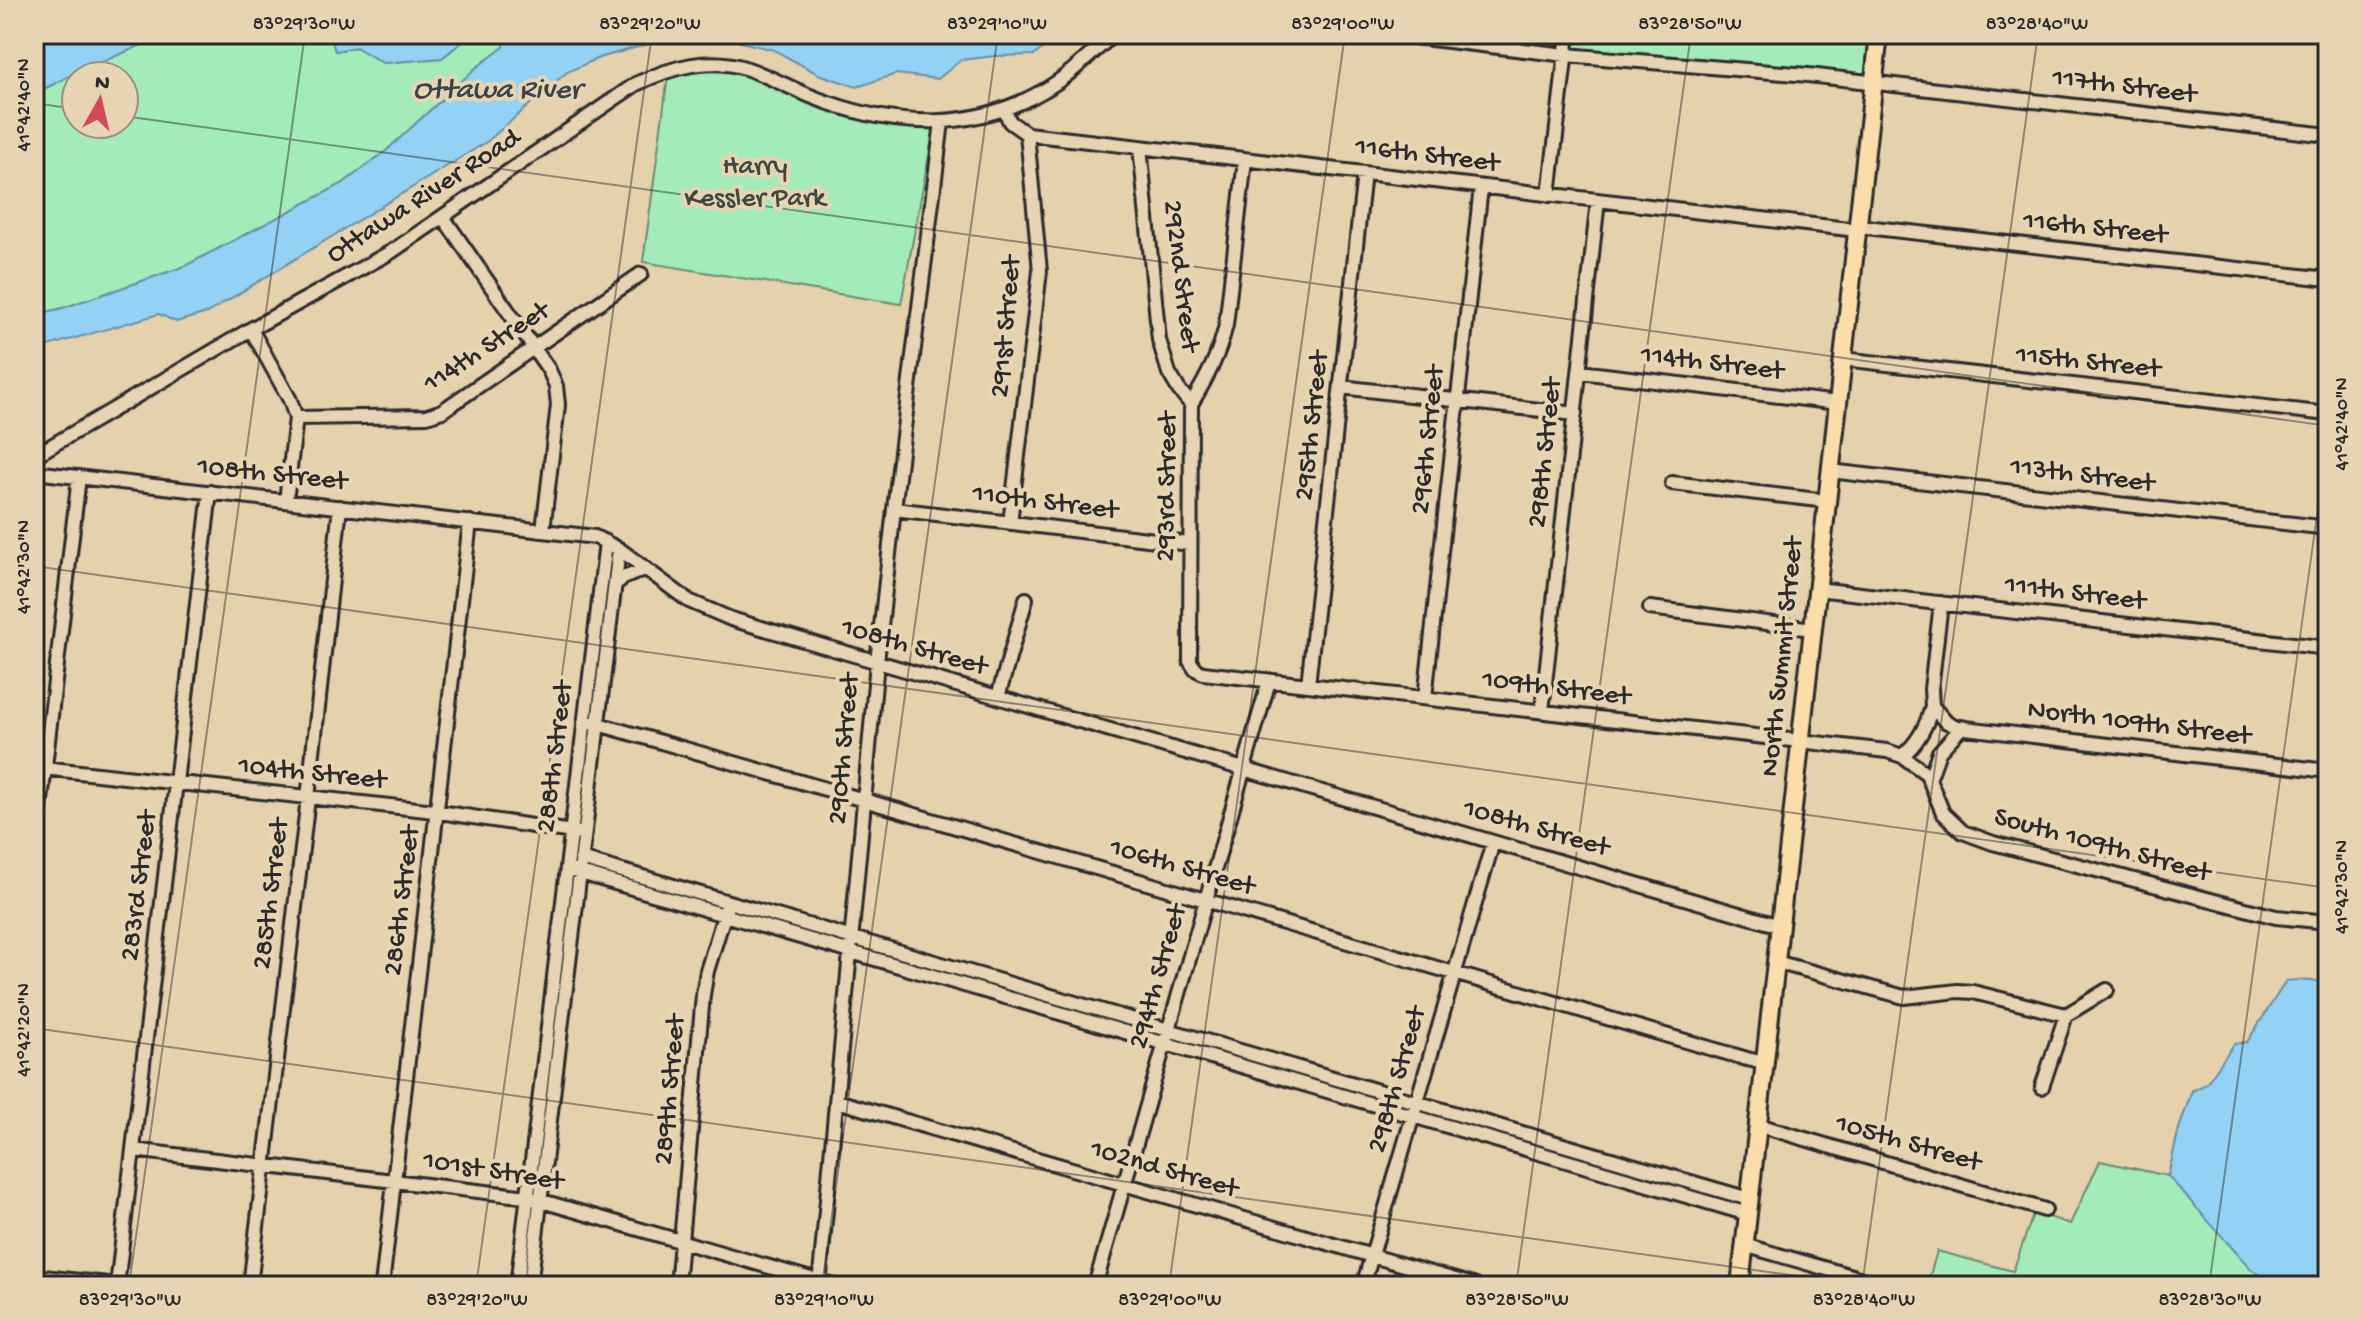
<svg xmlns="http://www.w3.org/2000/svg" width="2362" height="1320" font-family="'Gochi Hand',sans-serif">
<style>
.green{fill:#a3ecba;stroke:#678c72;stroke-width:2;fill-rule:evenodd}
.water{fill:#93d2f4;stroke:#698fa4;stroke-width:2}
.lines{fill:none;stroke-linecap:round;stroke-linejoin:round}
.minor-casing{stroke:#2b2b2b;stroke-width:18}
.major-casing{stroke:#2b2b2b;stroke-width:22}
.minor{stroke:#e7d4b2;stroke-width:12}
.major{stroke:#fbddab;stroke-width:16}
.ticks{fill:none;stroke:#2b2b2b;stroke-width:2;stroke-opacity:0.45}
.labels{text-anchor:middle;dominant-baseline:central;stroke-width:8;stroke-linejoin:round;paint-order:stroke}
.street-label{font-size:28px;fill:#2b2b2b;stroke:#e7d4b2}
.park-label{font-size:28px;fill:#3d4840;stroke:#e7d4b2}
.water-label{font-size:30px;font-style:italic;fill:#3b4449;stroke:#e7d4b2}
.neatline{fill:none;stroke:#2b2b2b;stroke-width:3}
.ticks-label{font-size:20px;text-anchor:middle;fill:#2b2b2b}
</style>
<rect width="100%" height="100%" fill="#e6d1ad"/>
<filter id="ink" filterUnits="userSpaceOnUse"><feTurbulence type="fractalNoise" baseFrequency=".0125" numOctaves="2"/><feDisplacementMap in="SourceGraphic" scale="16" xChannelSelector="R" yChannelSelector="G"/><feConvolveMatrix kernelMatrix="1 2 1 2 8 2 1 2 1" color-interpolation-filters="sRGB"/></filter>
<g filter="url(#ink)">
<!-- green -->
<path class="green" d="M167,34H330L335,51L356,47L383,63L442,58L472,34H505L504,47L477,67L386,151L342,184L183,267L63,308L34,315V94L67,77ZM76,76H124V124H76Z
M1573,34H1869L1865,76L1571,49Z
M703,68C747,70 769,87 808,101C849,117 890,125 934,128L901,304L643,262L668,76Z
M2192,1091L2250,1268L2275,1286H1927L1937,1251L2013,1271L2034,1212L2070,1224L2100,1161L2168,1176L2179,1129Z"/>
<!-- water -->
<path class="water" d="M34,34H167L67,77L34,94Z
M330,34H472L442,58L383,63L356,47L335,51Z
M505,34H1059L1035,55L995,56L961,60L938,79L896,74L857,87L818,74L774,50L720,37L666,39L599,58L567,72L488,141L207,313L176,322L159,314L34,350V315L63,308L183,267L342,184L386,151L477,67L504,47Z
M2297,980L2328,982V1286H2275L2250,1268L2168,1176L2179,1129L2192,1091L2206,1084L2234,1044L2247,1042L2286,981Z"/>
<g class="lines">
<!-- minor casing -->
<g class="minor-casing">
<path id="minor" d="M1389,34L1566,55L1808,75L2328,135
M1004,109L1010,122L1027,134L1857,230
M1140,147L1159,340L1169,373L1179,390L1191,404
M1245,160L1226,325C1219,355 1207,378 1191,404L1190,661L1195,669L1203,673L1887,751L1902,756L1927,774L1943,813L1963,832L1993,843L2276,917L2328,922
M1549,195L1568,34
M443,217L549,370L556,386L558,405L543,530
M1857,226L2328,279
M251,329L290,400L296,418L286,501
M1843,359L2328,414
M1580,372L1838,403
M1341,387L1575,414
M296,418L427,416L442,411L641,274
M34,456L251,329L391,252L636,84C672,67 709,56 748,69C774,78 799,93 826,102C900,128 972,131 1043,91C1069,76 1091,54 1114,34
M1830,471L2328,528
M34,472L595,537L619,549L689,601L731,619L1780,926
M1672,483L1827,501
M894,509L1190,544
M1010,523L1040,271L1027,134
M615,584L623,578L644,569
M1817,589L2328,648
M1941,603L1931,689L1932,706L1945,721L1957,727L2328,771
M1650,608L1813,629
M1308,685L1364,173
M998,697L1026,599
M1425,698L1481,187
M1542,711L1598,200
M584,722L598,724L864,800L1747,1059L1765,1063
M1902,756C1918,743 1927,725 1932,706
M34,767L426,810L579,833
M1929,780L1939,752L1962,727
M581,859L1749,1199
M34,860L79,477
M567,869L1748,1214
M1776,962L1904,997L1958,991L1973,992L2066,1015
M2042,1087L2066,1015L2107,990
M837,1101L1476,1286
M1758,1125L2045,1210
M133,1150L528,1197L835,1286
M1744,1245L1886,1286
M34,1276L117,1285
M117,1286L210,492
M250,1286L308,798L340,507
M382,1286L470,522
M517,1286L606,542
M530,1286L619,549
M677,1286L703,995L707,971L726,909
M819,1286L877,662L894,509L942,122
M1095,1286L1269,681
M1363,1286L1493,842"/>
</g>
<!-- major casing -->
<g class="major-casing">
<path id="major" d="M1740,1286L1879,34"/>
</g>
<!-- minor -->
<use href="#minor" class="minor"/>
<!-- major -->
<use href="#major" class="major"/>
</g>
</g>
<!-- ticks -->
<path class="ticks" d="M34,103L76,109M124,116L2328,426M34,566L2328,888M34,1028L1868,1286M129,1286L305,34M476,1286L652,34M822,1286L998,34M1169,1286L1345,34M1516,1286L1691,34M1862,1286L2038,34M2209,1286L2328,437"/>
<g class="labels">
<!-- street labels -->
<g class="street-label">
<text transform="translate(2124 87) rotate(7)">117th Street</text>
<text transform="translate(1427 156) rotate(7)">116th Street</text>
<text transform="translate(424 197) rotate(-33)">Ottawa River Road</text>
<text transform="translate(2095 229) rotate(6)">116th Street</text>
<text transform="translate(1180 276) rotate(83)">292nd Street</text>
<text transform="translate(1007 327) rotate(-85)">291st Street</text>
<text transform="translate(487 348) rotate(-33)">114th Street</text>
<text transform="translate(2088 363) rotate(6)">115th Street</text>
<text transform="translate(1712 364) rotate(7)">114th Street</text>
<text transform="translate(1313 426) rotate(-84)">295th Street</text>
<text transform="translate(1429 440) rotate(-84)">296th Street</text>
<text transform="translate(1546 453) rotate(-84)">298th Street</text>
<text transform="translate(272 475) rotate(6)">108th Street</text>
<text transform="translate(2082 476) rotate(7)">113th Street</text>
<text transform="translate(1168 487) rotate(-89)">293rd Street</text>
<text transform="translate(1045 503) rotate(7)">110th Street</text>
<text transform="translate(2075 594) rotate(7)">111th Street</text>
<text transform="translate(914 648) rotate(16)">108th Street</text>
<text transform="translate(1783 657) rotate(-84)">North Summit Street</text>
<text transform="translate(1556 689) rotate(7)">109th Street</text>
<text transform="translate(2139 724) rotate(7)">North 109th Street</text>
<text transform="translate(845 749) rotate(-85)">290th Street</text>
<text transform="translate(556 757) rotate(-83)">288th Street</text>
<text transform="translate(312 774) rotate(6)">104th Street</text>
<text transform="translate(1536 829) rotate(16)">108th Street</text>
<text transform="translate(2102 846) rotate(15)">South 109th Street</text>
<text transform="translate(1182 868) rotate(16)">106th Street</text>
<text transform="translate(140 886) rotate(-83)">283rd Street</text>
<text transform="translate(272 894) rotate(-83)">285th Street</text>
<text transform="translate(403 901) rotate(-83)">286th Street</text>
<text transform="translate(1159 977) rotate(-74)">294th Street</text>
<text transform="translate(1398 1080) rotate(-74)">298th Street</text>
<text transform="translate(671 1090) rotate(-85)">289th Street</text>
<text transform="translate(1908 1144) rotate(16)">105th Street</text>
<text transform="translate(1164 1170) rotate(16)">102nd Street</text>
<text transform="translate(493 1172) rotate(9)">101st Street</text>
</g>
<!-- park labels -->
<g class="park-label">
<text x="755" y="167">Harry<tspan x="755" dy="32">Kessler Park</tspan></text>
</g>
<!-- water labels -->
<g class="water-label">
<text x="497" y="91">Ottawa River</text>
</g>
</g>
<!-- margin -->
<rect width="2362" height="1320" fill="none" stroke="#e7d4b2" stroke-width="88"/>
<!-- north arrow -->
<g transform="translate(100 100) rotate(8)"><circle r="38" fill="#e7d4b2" stroke="#9c907c" stroke-width="2"/>
<path d="M0-6L14 30L0 20L-14 30Z" fill="#d1495b"/>
<text y="-12" font-size="22" font-weight="bold" text-anchor="middle" fill="#2b2b2b">N</text>
</g>
<rect x="44" y="44" width="2274" height="1232" class="neatline"/>
<g class="ticks-label">
<text x="304" y="29">83°29'30"W</text>
<text x="650" y="29">83°29'20"W</text>
<text x="997" y="29">83°29'10"W</text>
<text x="1343" y="29">83°29'00"W</text>
<text x="1690" y="29">83°28'50"W</text>
<text x="2037" y="29">83°28'40"W</text>
<text transform="translate(22 105) rotate(-90)" y="7">41°42'40"N</text>
<text transform="translate(2340 424) rotate(-90)" y="7">41°42'40"N</text>
<text transform="translate(22 567) rotate(-90)" y="7">41°42'30"N</text>
<text transform="translate(2340 887) rotate(-90)" y="7">41°42'30"N</text>
<text transform="translate(22 1030) rotate(-90)" y="7">41°42'20"N</text>
<text x="130" y="1305">83°29'30"W</text>
<text x="477" y="1305">83°29'20"W</text>
<text x="824" y="1305">83°29'10"W</text>
<text x="1170" y="1305">83°29'00"W</text>
<text x="1517" y="1305">83°28'50"W</text>
<text x="1864" y="1305">83°28'40"W</text>
<text x="2210" y="1305">83°28'30"W</text>
</g>
</svg>
